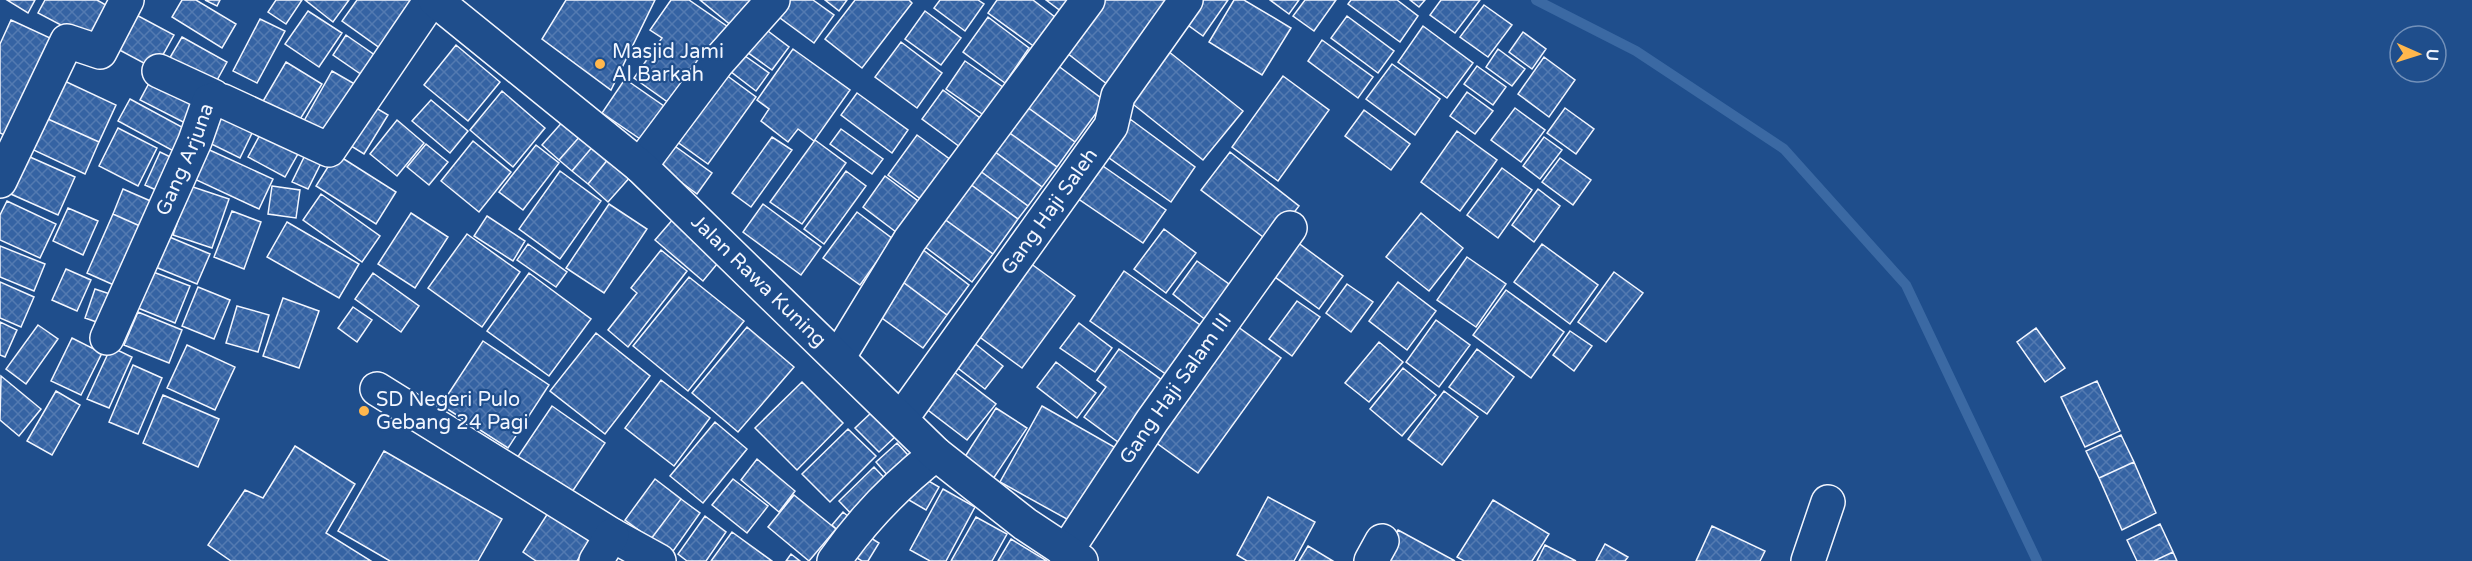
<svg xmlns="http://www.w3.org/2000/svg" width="2472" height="561" font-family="'Varela Round',sans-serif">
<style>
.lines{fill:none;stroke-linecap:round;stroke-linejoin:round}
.stream{stroke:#3b69a3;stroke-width:10}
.building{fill:url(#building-cross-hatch);stroke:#f2f6ff;stroke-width:1.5}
.street-casing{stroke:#f2f6ff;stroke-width:36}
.secondary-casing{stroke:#f2f6ff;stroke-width:36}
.street{stroke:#1f4e8c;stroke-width:33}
.secondary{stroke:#1f4e8c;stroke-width:33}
.poi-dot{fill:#ffb74d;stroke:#1f4e8c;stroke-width:2}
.labels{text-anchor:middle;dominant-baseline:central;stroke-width:4.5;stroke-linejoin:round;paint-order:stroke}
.poi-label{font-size:20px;fill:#f2f6ff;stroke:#1f4e8c;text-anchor:start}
.street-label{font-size:20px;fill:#f2f6ff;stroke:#1f4e8c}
</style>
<defs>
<pattern id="building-cross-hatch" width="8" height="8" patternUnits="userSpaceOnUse" patternTransform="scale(1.5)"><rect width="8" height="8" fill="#3563a3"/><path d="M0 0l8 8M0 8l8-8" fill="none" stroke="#537ab1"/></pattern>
</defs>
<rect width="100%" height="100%" fill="#1f4e8c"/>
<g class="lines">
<!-- stream -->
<path class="stream" d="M1536,0L1636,51L1784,149L1906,285L2037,561"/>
</g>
<!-- building -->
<path class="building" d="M7,0H35L28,13Z
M45,0H97L113,9L95,43L38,13Z
M182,0H196L236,24L222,48L172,17Z
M205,0H220L217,6Z
M276,0H302L286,24L268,12Z
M305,0H349L333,22Z
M357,0H411L387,53L342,21Z
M566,0H655L611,90L542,39Z
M671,0H689L731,29L676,108L634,78L662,38L650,30Z
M700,0H753L737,30Z
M781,0H813L834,15L814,43L772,12Z
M825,0H847L839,11Z
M855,0H909L912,3L862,68L825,39Z
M940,0H978L984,4L965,31L934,8Z
M997,0H1033L1060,21L1039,50L988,13Z
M1046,0H1078L1066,15Z
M1098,0H1177L1112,88L1062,49Z
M1200,0H1228L1203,36L1185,23Z
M1234,0H1244L1291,28L1262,75L1209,42Z
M1270,0H1299L1289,14Z
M1305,0H1336L1314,31L1293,16Z
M1351,0H1397L1418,16L1400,42L1348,4Z
M1410,0H1425L1419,7Z
M1441,0H1480L1455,33L1430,15Z
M1484,5L1512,25L1488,57L1460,37Z
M129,11L174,35L155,69L110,45Z
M308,11L342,33L319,67L285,44Z
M925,11L961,38L941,65L905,39Z
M1347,16L1394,51L1378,73L1331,38Z
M988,17L1029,48L1005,83L963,52Z
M260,19L285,31L257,83L233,71Z
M11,20L61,43L15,140L0,133V44Z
M1423,26L1473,63L1447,98L1398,62Z
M764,28L789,47L772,70L747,52Z
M1523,32L1546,49L1532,69L1509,52Z
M346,35L379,58L365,77L333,55Z
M182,37L227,62L211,91L165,66Z
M1322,40L1373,77L1358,98L1308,61Z
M901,42L942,73L917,108L875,77Z
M456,45L500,82L468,121L424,85Z
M1163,47L1243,111L1203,160L1124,97Z
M793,49L850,90L814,141L798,129L788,142L761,121L769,109L757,100Z
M1498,49L1525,69L1512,86L1486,67Z
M738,51L769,73L756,91L726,68Z
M1544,57L1575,80L1549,117L1518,94Z
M1049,59L1105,101L1075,142L1019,101Z
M965,61L1007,90L988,118L946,89Z
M286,62L322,84L297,124L262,103Z
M1392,64L1440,99L1415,135L1366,99Z
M1477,66L1506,87L1493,105L1464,84Z
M718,69L756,97L708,164L669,136Z
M332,71L360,87L327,144L300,128Z
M155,72L205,98L191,126L140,100Z
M1283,76L1329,110L1278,181L1232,147Z
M56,77L116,105L99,142L39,115Z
M625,79L674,113L652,147L602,113Z
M943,90L980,118L960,147L922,119Z
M502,91L545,128L513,167L470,130Z
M1467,92L1493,111L1475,134L1450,116Z
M857,93L908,130L892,153L841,115Z
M130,99L191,132L179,154L118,121Z
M431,100L468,131L450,153L412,121Z
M1019,101L1075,142L1057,167L1000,126Z
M366,102L388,115L364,154L343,141Z
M1515,108L1545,130L1521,162L1491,140Z
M1565,108L1594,129L1576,154L1547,133Z
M215,109L254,129L240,158L201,139Z
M1364,110L1410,144L1391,170L1345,136Z
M39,115L99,142L85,174L25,146Z
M565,119L582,134L559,160L542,145Z
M1130,119L1195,167L1171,202L1105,155Z
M397,120L424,143L397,176L370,154Z
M1000,126L1057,167L1042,187L986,145Z
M118,128L157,148L138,186L99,166Z
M841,129L883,159L872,174L830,144Z
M262,131L299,152L285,177L248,157Z
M1457,131L1497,160L1460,211L1421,182Z
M582,134L594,145L572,171L559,160Z
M917,135L955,163L926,203L888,175Z
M772,137L792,150L751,207L732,193Z
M1544,137L1562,150L1540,179L1523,166Z
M665,139L712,173L697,194L650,159Z
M815,140L846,163L802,224L770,202Z
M473,141L511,172L479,212L441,181Z
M426,144L448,162L429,185L407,167Z
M536,145L559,163L523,210L499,192Z
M594,145L609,158L588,184L572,171Z
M986,145L1042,187L1028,206L972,165Z
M203,147L273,179L259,209L190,177Z
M308,149L324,157L308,189L292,182Z
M160,152L181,162L165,194L145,185Z
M1230,152L1299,206L1271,243L1201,190Z
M21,153L75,177L58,215L4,191Z
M336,154L396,192L376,224L316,186Z
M609,158L631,176L608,202L588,184Z
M1560,158L1591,180L1573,205L1542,182Z
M1100,164L1166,210L1143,243L1077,198Z
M972,165L1028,206L1018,219L962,178Z
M1502,168L1532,190L1498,238L1467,215Z
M560,171L601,201L560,259L519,229Z
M846,171L866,186L824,244L804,229Z
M885,176L922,204L900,235L863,207Z
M962,178L1018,219L993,254L936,213Z
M190,186L229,199L212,248L173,235Z
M272,186L300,190L296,218L268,214Z
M123,189L162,206L151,231L113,214Z
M1538,189L1560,206L1534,242L1512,225Z
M321,194L380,236L362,262L303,220Z
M7,201L56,224L40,258L0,240V215Z
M609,204L647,229L604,293L566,268Z
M763,204L821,247L801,275L743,232Z
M68,208L98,221L83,255L53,241Z
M232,211L261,222L244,269L214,257Z
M857,212L893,239L860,285L823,258Z
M411,213L448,237L415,288L378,264Z
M936,213L993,254L972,282L916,240Z
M1421,213L1463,248L1429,291L1386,257Z
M113,214L151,231L125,290L87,273Z
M487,216L525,241L513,261L474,236Z
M674,218L722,258L703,281L655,240Z
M287,222L359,264L339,298L267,257Z
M1164,229L1196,253L1166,293L1134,269Z
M160,233L210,254L197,284L148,264Z
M467,234L520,272L482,327L428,288Z
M1293,239L1343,276L1319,309L1268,272Z
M528,244L567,272L556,287L517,260Z
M1542,244L1598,285L1570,324L1514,282Z
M0,246L45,264L34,291L0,277Z
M922,249L969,285L947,315L899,279Z
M661,250L687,271L628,347L608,330L637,293L631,288Z
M1467,257L1506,284L1476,327L1437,300Z
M1197,261L1233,287L1207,321L1173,294Z
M1030,263L1075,296L1022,368L977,335Z
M66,269L91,280L77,311L52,300Z
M148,270L190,286L175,323L133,306Z
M1124,271L1210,332L1177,382L1090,321Z
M1614,272L1643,293L1606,342L1578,322Z
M373,273L419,306L401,332L355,299Z
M529,273L591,319L549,376L487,331Z
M689,277L744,321L688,391L633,346Z
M899,279L947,315L923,348L875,313Z
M0,282L34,297L21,327L0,318Z
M1398,282L1436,311L1407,350L1369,321Z
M1347,284L1373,302L1351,332L1326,313Z
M198,287L230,300L214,339L182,326Z
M95,289L119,297L108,326L85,318Z
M1506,290L1564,332L1531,378L1473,335Z
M283,298L319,311L299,368L263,356Z
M1297,301L1320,317L1292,356L1269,339Z
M237,306L269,315L258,352L226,343Z
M353,307L372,320L357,342L338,328Z
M138,312L182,330L169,363L124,345Z
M1436,320L1470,345L1439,387L1406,362Z
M0,322L17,330L5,357L0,355Z
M1079,323L1112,348L1095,372L1060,348Z
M1234,324L1281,358L1198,473L1151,439Z
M38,325L58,339L26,384L6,369Z
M747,327L794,367L738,432L692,393Z
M2036,328L2065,368L2045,382L2017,342Z
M1570,331L1592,346L1574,371L1553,355Z
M596,333L650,376L605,434L550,391Z
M72,338L102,353L81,395L51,381Z
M968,338L1003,366L985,389L950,362Z
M483,341L549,385L508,448L441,405Z
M1379,342L1403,362L1369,402L1345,383Z
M187,345L235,367L215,410L167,388Z
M111,347L132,357L109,408L87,399Z
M1119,349L1166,383L1122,445L1084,417L1106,387L1097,380Z
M1477,349L1514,377L1487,414L1449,387Z
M1056,362L1096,393L1077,418L1037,387Z
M133,365L162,378L138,434L109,422Z
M949,368L996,404L967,440L920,404Z
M1403,368L1436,395L1402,436L1370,409Z
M1,376L41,409L19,436L0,420Z
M661,380L710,418L674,466L625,428Z
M2097,381L2120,431L2085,447L2061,397Z
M802,382L843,423L797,470L755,428Z
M56,391L80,405L52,455L27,441Z
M1444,391L1478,417L1442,465L1408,439Z
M163,395L219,419L198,467L143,443Z
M552,406L605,443L570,495L517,458Z
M1042,406L1116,448L1074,523L1000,482Z
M996,408L1027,428L991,482L961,463Z
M873,411L896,436L879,452L855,428Z
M715,422L747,449L703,503L670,476Z
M848,429L876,456L830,502L802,474Z
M2121,435L2134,462L2099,478L2086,451Z
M897,443L917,465L895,484L876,462Z
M295,446L355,484L326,533L371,561H231L208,545L245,490L263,498Z
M384,451L502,519L478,561H390L338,531Z
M757,459L795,491L779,512L741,480Z
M2134,462L2156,513L2122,530L2099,478Z
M874,467L894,488L859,522L839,501Z
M915,473L939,487L926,510L902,496Z
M655,479L681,499L651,539L625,520Z
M733,479L768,506L747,533L712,505Z
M943,489L975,507L946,561H930L910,550Z
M794,495L836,529L809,561L768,527Z
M1268,497L1315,522L1294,561H1247L1237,555Z
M681,499L700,513L671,554L651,539Z
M1493,500L1549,534L1532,561H1464L1457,557Z
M843,512L857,524L845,537L832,525Z
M548,513L590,541L577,561H536L523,552Z
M705,516L726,532L706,561H687L678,554Z
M976,517L1007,534L992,561H951Z
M2160,524L2173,552L2154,561H2137L2127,540Z
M1712,526L1765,551L1760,561H1696Z
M858,530L879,543L868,561H862L845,551Z
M1398,530L1455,561H1381Z
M732,532L772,561H711Z
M1011,539L1047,561H998Z
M1605,544L1628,557L1625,561H1596Z
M1545,545L1576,561H1537Z
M1308,546L1333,561H1299Z
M2173,552L2177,561H2154Z
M791,554L800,561H786Z"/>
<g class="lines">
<!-- street casing -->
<g class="street-casing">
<g id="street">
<path d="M159,71L213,96L211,101"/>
<path d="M640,166L717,63L773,0"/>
<path d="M0,181L67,41L100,52L127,0"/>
<path id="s1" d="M107,338L195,141L209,101L215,99L223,101L329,150L431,0"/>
<path d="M838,358L910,240L1088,0"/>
<path d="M377,389L612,535L659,561"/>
<path id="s2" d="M901,419L1111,126L1118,96L1186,0"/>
<path id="s3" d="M1065,553L1152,421L1290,228"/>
<path d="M596,561L612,535"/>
<path d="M834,561C863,519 896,485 936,454"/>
<path d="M1371,561L1382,541"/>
<path d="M1808,561L1828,502"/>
</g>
</g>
<!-- secondary casing -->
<g class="secondary-casing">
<g id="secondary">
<path id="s4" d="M435,0L640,166L936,454L1025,524L1081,561"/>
</g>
</g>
<!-- street -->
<use href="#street" class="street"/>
<!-- secondary -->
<use href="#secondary" class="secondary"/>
</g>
<!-- markers -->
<g class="poi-dot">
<circle cx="600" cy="64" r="6"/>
<circle cx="364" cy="411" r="6"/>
</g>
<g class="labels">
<!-- poi labels -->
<g class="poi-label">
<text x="612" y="52">Masjid Jami<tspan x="612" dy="23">Al Barkah</tspan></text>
<text x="376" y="400">SD Negeri Pulo<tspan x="376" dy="23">Gebang 24 Pagi</tspan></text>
</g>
<!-- street labels -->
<g class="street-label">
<text stroke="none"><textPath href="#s1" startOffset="195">Gang Arjuna</textPath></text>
<text stroke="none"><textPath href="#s2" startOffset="255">Gang Haji Saleh</textPath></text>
<text stroke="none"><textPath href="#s4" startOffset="429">Jalan Rawa Kuning</textPath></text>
<text stroke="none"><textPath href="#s3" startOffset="198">Gang Haji Salam III</textPath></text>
</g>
</g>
<!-- north arrow -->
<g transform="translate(2418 54) rotate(93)"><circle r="28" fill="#1f4e8c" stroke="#7391ba" stroke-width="1.5"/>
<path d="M0-4.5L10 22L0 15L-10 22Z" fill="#ffb74d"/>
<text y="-9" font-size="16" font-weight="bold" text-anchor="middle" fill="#f2f6ff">U</text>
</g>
</svg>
